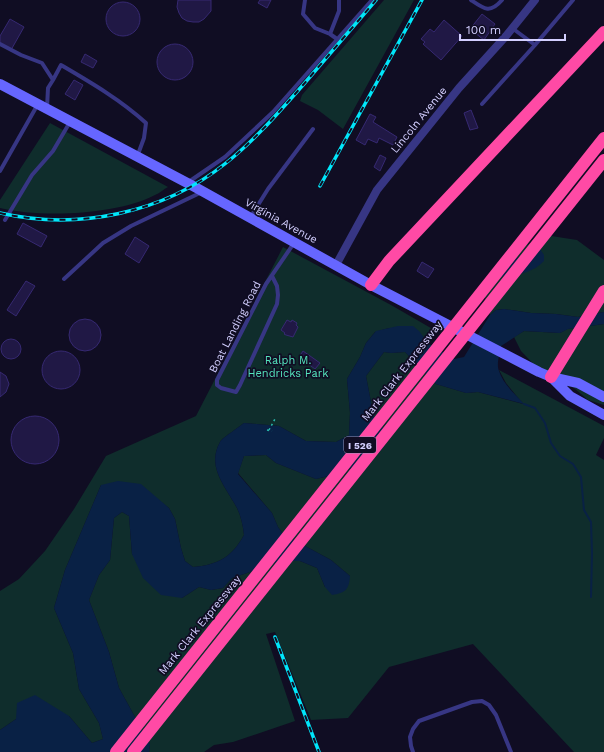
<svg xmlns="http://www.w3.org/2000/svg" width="604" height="752" font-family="'Work Sans',sans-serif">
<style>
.green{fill:#0f2d2c}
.water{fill:#092145}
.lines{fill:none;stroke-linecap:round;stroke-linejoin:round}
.stream{stroke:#092145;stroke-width:2}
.building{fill:#201845;stroke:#362972}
.path{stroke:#29b9ad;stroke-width:1.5;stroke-dasharray:2 3;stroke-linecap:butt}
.service{stroke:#373684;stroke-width:4}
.minor{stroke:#373684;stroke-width:8}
.secondary{stroke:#66f;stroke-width:10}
.motorway{stroke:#ff4aa5;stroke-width:12}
.rail-casing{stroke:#00e6fa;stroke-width:3.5}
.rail{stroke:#100d23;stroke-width:2;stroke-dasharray:6;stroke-linecap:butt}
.motorway-bridge{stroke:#ff4aa5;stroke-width:12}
.labels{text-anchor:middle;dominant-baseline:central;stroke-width:3.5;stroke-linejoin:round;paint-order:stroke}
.shield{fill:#100d23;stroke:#9895bd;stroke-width:1}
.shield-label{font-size:10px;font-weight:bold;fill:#d3cfff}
.street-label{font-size:11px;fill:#d3cfff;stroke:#100d23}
.park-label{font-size:11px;fill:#55e4bd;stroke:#100d23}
</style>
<rect width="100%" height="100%" fill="#100d23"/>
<!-- green -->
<path class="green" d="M384,0H414L343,129L318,110L300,101L302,95Z
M50,123L168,187C164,189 160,193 155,195C117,215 41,218 0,208V200Z
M545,235L577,240L604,260V312L578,317L556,314L531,313L504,309L496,310L490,315L484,295L521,248Z
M283,247L391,305L436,331L429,344L424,338L389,328L375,332L366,343L360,357L347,379L350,413L349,435L336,442L306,441L279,426L244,423C239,427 221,439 220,442C206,467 226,487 237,508C241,516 243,526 244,535C232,557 218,565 193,567L185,561L181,548L175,519L169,508L158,500L101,485L65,570L54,608L73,653L79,689L99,723L103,739L92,743L69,716L16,719L0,730V591L19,579L45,551L74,509L106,456L196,416Z
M604,324V405L588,400L574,388L546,377L521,351L514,337L524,331L560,333L567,329Z
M384,352L391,353L405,352L436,384L466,393L478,392L523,404L506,383L499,370L604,426V438L596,455L604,460V752H574L473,644L389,667L348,718L311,720L275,632L266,634L295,721L233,742L214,745L204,752H149L150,744L119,688L109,652L89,600L99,575L110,560L114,518L122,512L129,516L132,554L182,598L199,587L211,590L223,588L232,578L268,566L279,561H300L317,568L325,587L350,576L331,560L283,534L278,527L272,513L238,473L244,456L266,455L276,463L316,479L337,474L355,467L374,418L366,376Z"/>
<!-- water -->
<path class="water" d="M532,249H540L544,255V261C532,274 515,275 498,277L509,263Z
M504,309L531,313L556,314L578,317L604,312V324L568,329L560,333L524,331L501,346C500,353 496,364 499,371C503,384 515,394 524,404L478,392L466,393L436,384L405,352L391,353L384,352L366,376L374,418L389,435L383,448L372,459L337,474L316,479L276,463L266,455L244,456L238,474L272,513L278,527L283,534L331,560L350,576C349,589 346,593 332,595L325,587L317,568L300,561H279L268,566L232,578L223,588L211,590L199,587L182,598L161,595L143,578L132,554L129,516L122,512L114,518L110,560L99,575L89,600L109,652L119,688L150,744L149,752H0V730L16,719L17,703L35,695L69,716L92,743L103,739L99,723L79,689L73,653L54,608L65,570L101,485L118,481L141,484L169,508L175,519L181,548L185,561L193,567C218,565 232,557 244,535C243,526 241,516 237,508C226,487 206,467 220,442C221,439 239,427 244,423L279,426L306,441L336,442L349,435L350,413L347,379L360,357L366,343L376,331L398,326H413L419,331L429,344L454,359L464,357L490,315L496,310Z"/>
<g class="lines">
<!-- stream -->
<path class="stream" d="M524,404L535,408L545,423L551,443L560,456L573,464L581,477L584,510L591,522L592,553L591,597"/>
</g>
<!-- building -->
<path class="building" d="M178,0H211V11L204,19L199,22H193L187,21L182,18L179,13L177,7Z
M260,0H271L267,8L258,3Z
M106 19a17 17 0 1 1 34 0a17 17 0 1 1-34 0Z
M482,14L495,24L484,40L470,29Z
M10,19L24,27L11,50L0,43V36Z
M444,20L462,36L441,60L423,44L425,42L421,39L430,29L434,32Z
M157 62a18 18 0 1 1 36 0a18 18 0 1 1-36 0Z
M85,54L97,61L93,68L81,62Z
M74,80L83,85L75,100L65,94Z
M471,110L478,128L470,130L464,113Z
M370,114L376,117L373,122L397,137L393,145L379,138L377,143L368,139L365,145L356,140Z
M380,155L386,158L380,171L374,167Z
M23,223L47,236L41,247L17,234Z
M135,237L149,246L139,263L125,254Z
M422,262L434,269L428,278L417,271Z
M26,281L35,286L16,316L7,310Z
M69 335a16 16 0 1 1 32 0a16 16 0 1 1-32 0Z
M287,320L291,322L292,320L297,323L296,325L298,327L293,337L286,335L284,334L285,333L281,330Z
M1 349a10 10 0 1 1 20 0a10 10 0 1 1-20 0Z
M42 370a19 19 0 1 1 38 0a19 19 0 1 1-38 0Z
M303,351L320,363L315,369L299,357Z
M0,372L6,376L9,384L6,392L0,397Z
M11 440a24 24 0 1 1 48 0a24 24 0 1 1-48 0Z"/>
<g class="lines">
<!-- path -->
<path class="path" d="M267,430L272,431
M269,430L275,419"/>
<!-- service -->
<path class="service" d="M305,0L303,14L315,28L330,34L337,39
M471,0C484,9 490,14 502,0
M330,34L339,11V0
M0,44L21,55L42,63L53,80L48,88L47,108
M535,45L573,0
M53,80L61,65C90,82 121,100 146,123L144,138L137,157
M482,104L535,45L512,28
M0,171L38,104
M187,183L225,157L273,112L372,0
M250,218L268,189L313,129
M5,220L32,175L53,151L70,122
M272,276L277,286L278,295L277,304L240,385L236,392L221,388L217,385V380L266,284L294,243
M64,279L103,243L131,226L202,192
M413,752L411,746L410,737L413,729L419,721L472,702L482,701L489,705L496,715L511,752"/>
<!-- minor -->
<path class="minor" d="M336,265L377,190L459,88L506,36L535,0"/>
<!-- secondary -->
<path class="secondary" d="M0,84L193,186L371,285L539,372L551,377L578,383L604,397
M551,377L570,396L604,415"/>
<!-- motorway -->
<path class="motorway" d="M371,285L389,261L604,32
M551,377L604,291"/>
<!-- rail casing -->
<g class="rail-casing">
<path id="rail" d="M320,186L422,0
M0,213C78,231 164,213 226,163C255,140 279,112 303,85C327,57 352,28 376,0
M275,637L319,752"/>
</g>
<!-- rail -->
<use href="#rail" class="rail"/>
<!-- motorway-bridge -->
<path class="motorway-bridge" d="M116,752L604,138
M133,752L604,160"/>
</g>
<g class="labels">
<!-- shield labels -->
<rect class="shield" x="344" y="437" width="32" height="16" rx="3"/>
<g class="shield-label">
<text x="360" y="445">I 526</text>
</g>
<!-- street labels -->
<g class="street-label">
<text transform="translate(419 120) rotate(-51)">Lincoln Avenue</text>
<text transform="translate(281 221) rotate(29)">Virginia Avenue</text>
<text transform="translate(235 327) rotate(-63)">Boat Landing Road</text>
<text transform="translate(402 371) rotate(-52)">Mark Clark Expressway</text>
<text transform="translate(200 625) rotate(-51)">Mark Clark Expressway</text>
</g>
<!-- park labels -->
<g class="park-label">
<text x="288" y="360">Ralph M.<tspan x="288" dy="13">Hendricks Park</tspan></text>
</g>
</g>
<!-- scale -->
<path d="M460 34v6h105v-6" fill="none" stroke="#d3cfff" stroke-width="2"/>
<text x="466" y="34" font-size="12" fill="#d3cfff" stroke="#100d23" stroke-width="3" paint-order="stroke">100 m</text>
</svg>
